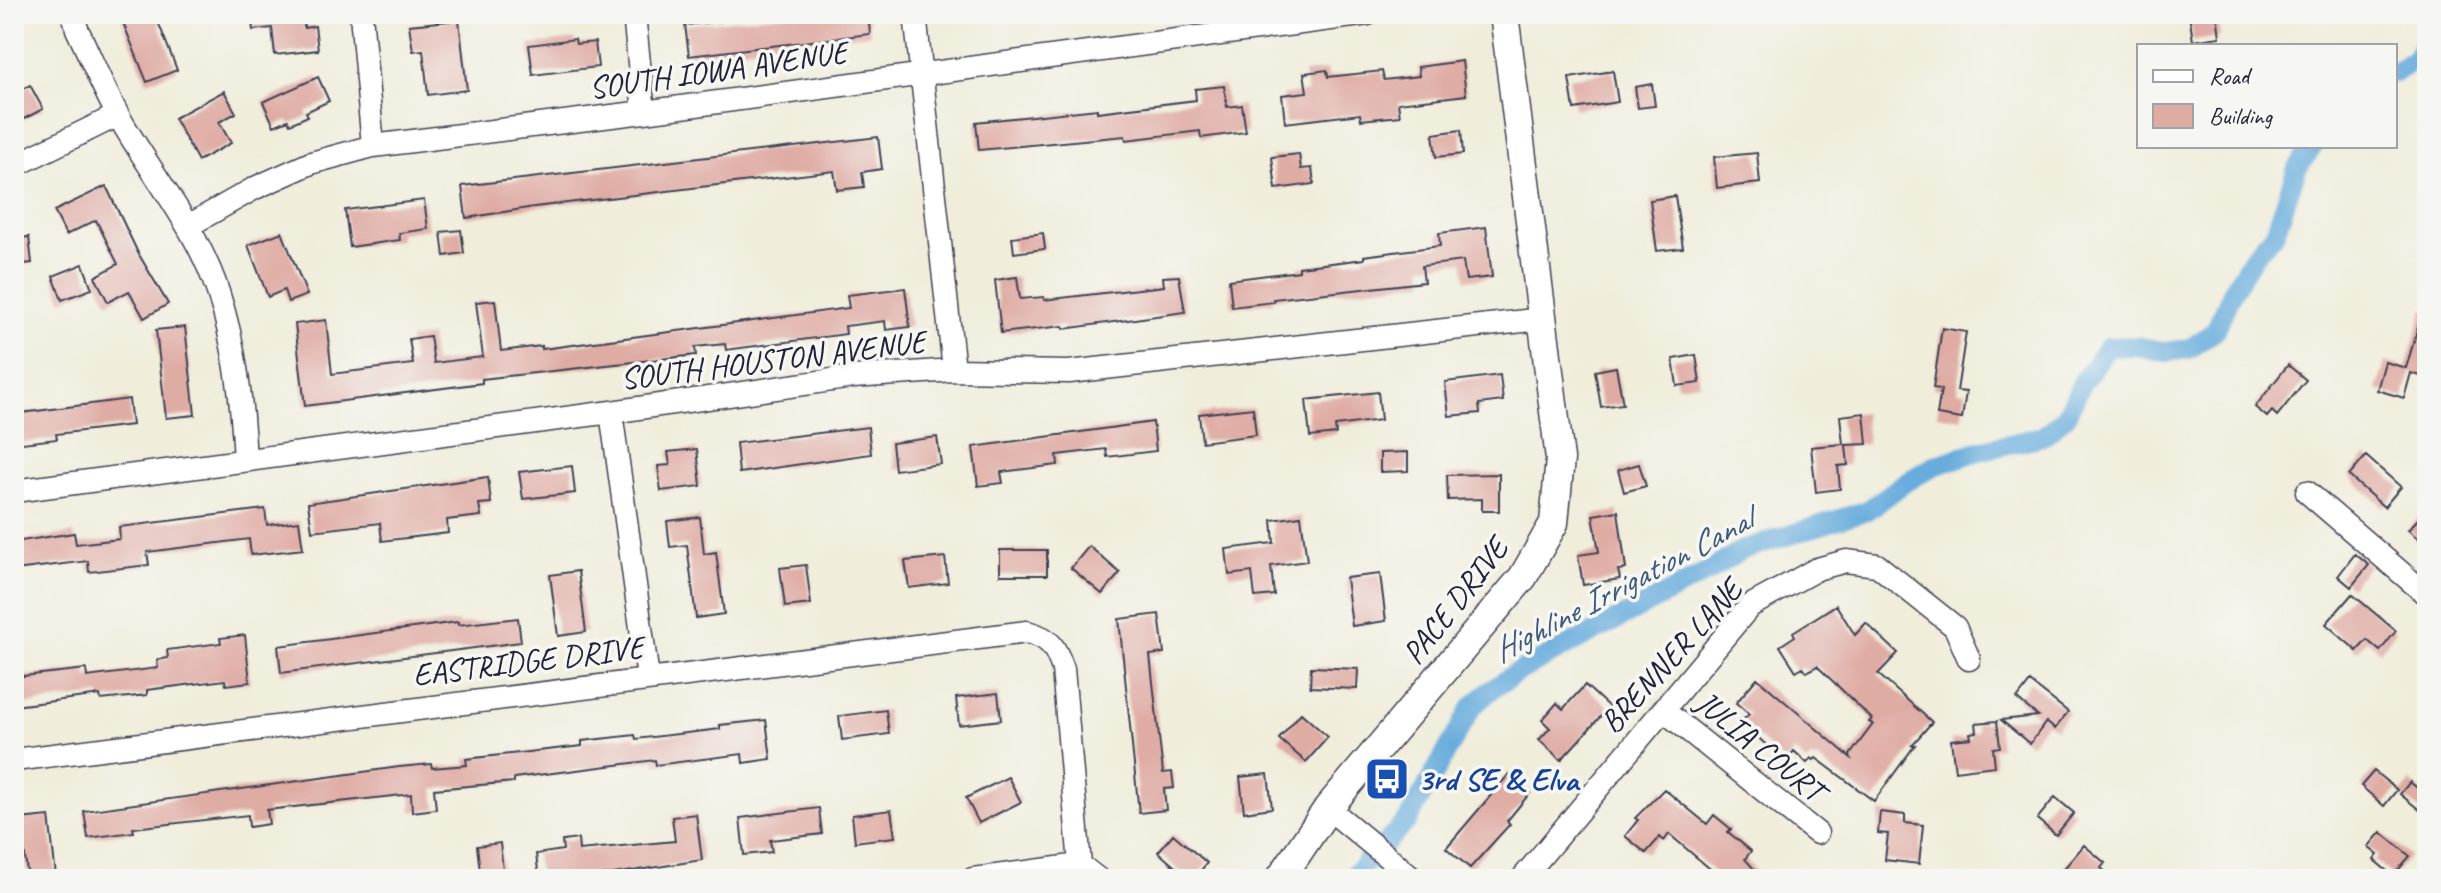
<svg xmlns="http://www.w3.org/2000/svg" width="2441" height="893" font-family="Caveat,sans-serif">
<style>
.lines{fill:none;stroke-linecap:round;stroke-linejoin:round}
.canal{stroke:#68acdd;stroke-width:20}
.building{fill:#dfaca4}
.minor-casing{stroke:#414053;stroke-width:25}
.tertiary-casing{stroke:#414053;stroke-width:31}
.minor{stroke:#fff;stroke-width:22}
.tertiary{stroke:#fff;stroke-width:28}
.labels{text-anchor:middle;dominant-baseline:central;stroke-width:7;stroke-linejoin:round;paint-order:stroke}
.street-label{font-size:32px;fill:#22223b;stroke:#f6f6f2}
.transit-label{font-size:32px;font-weight:bold;fill:#164399;stroke:#f6f6f2;text-anchor:start}
.water-label{font-size:34px;font-style:italic;fill:#3e597c;stroke:#f6f6f2}
</style>
<rect width="100%" height="100%" fill="#f6f6f2"/>
<filter id="ink" filterUnits="userSpaceOnUse"><feTurbulence type="fractalNoise" baseFrequency=".0125" numOctaves="2"/><feDisplacementMap in="SourceGraphic" scale="16" xChannelSelector="R" yChannelSelector="G"/><feConvolveMatrix kernelMatrix="1 2 1 2 8 2 1 2 1" color-interpolation-filters="sRGB"/></filter>
<filter id="wash" filterUnits="userSpaceOnUse"><feTurbulence type="fractalNoise" baseFrequency=".006" numOctaves="4" result="noise"/><feDisplacementMap in="SourceGraphic" scale="32" xChannelSelector="R" yChannelSelector="G"/><feGaussianBlur stdDeviation="1.8" result="paint"/><feColorMatrix in="noise" values="0 0 0 0 0 0 0 0 0 0 0 0 0 0 0 0 0 1.4 0 .05"/><feComposite in="paint" operator="in"/></filter>
<g filter="url(#wash)">
<rect width="100%" height="100%" fill="#f0eddb"/>
<g class="lines">
<!-- canal -->
<path class="canal" d="M2395,73L2415,59L2427,38
M1350,879L1408,820L1472,707L1490,691L1516,673L1706,573L1742,550L1868,510L1907,481L1934,466L1975,452L2043,436L2066,416L2083,381L2108,347L2136,346L2166,352L2189,349L2215,331L2233,290L2253,257L2275,233L2297,168L2313,146"/>
</g>
<g id="blocks">
<!-- building -->
<path class="building" d="M137,14H155L177,70L147,82L122,20Z
M251,14H305L304,28L315,26L318,50L275,55L272,28L253,30Z
M790,14H868L870,34L689,56L685,25Z
M2189,14H2217L2220,37L2193,41Z
M459,20L467,90L428,95L423,50L413,51L409,25Z
M575,39L576,44L595,42L598,67L533,75L529,45Z
M1462,61L1466,95L1398,103L1400,116L1361,120L1360,114L1285,123L1282,95L1307,92L1304,73L1327,70L1328,77L1382,71L1384,80L1419,76L1418,67Z
M1613,71L1618,102L1574,109L1569,78Z
M318,77L329,101L306,112L308,116L290,124L288,120L274,126L263,102Z
M1652,84L1655,106L1638,108L1635,87Z
M30,85L43,109L14,124V93Z
M1224,86L1227,107L1242,105L1246,132L1201,138L1200,131L1126,140L1125,136L979,150L976,122L1097,109V112L1196,100L1195,89Z
M224,91L236,113L219,122L231,143L198,161L174,118Z
M1461,130L1463,154L1436,157L1433,134Z
M878,137L882,169L862,172L864,187L837,190L834,171L534,207L466,218L462,186Z
M1757,153L1760,183L1717,188L1714,157Z
M1299,154L1301,169L1312,168L1314,184L1276,189L1272,157Z
M106,186L138,253L168,304L144,318L129,291L108,302L95,277L118,264L96,220L66,235L54,211Z
M1675,196L1683,248L1657,251L1650,200Z
M424,200L428,229L399,233L400,240L350,247L345,210Z
M1486,227L1492,277L1466,280L1463,261L1422,266L1424,282L1273,299L1274,302L1232,307L1229,280L1299,271V267L1364,259V256L1440,246L1439,233Z
M461,230L464,253L444,256L441,232Z
M282,232L307,295L288,302L284,290L268,297L248,245Z
M1043,233L1045,249L1014,253L1012,237Z
M29,237L32,263L14,265V239Z
M83,264L92,289L62,300L53,276Z
M1179,276L1185,312L1064,329L1063,326L1001,333L995,280L1017,277L1020,299L1044,297V300L1164,286L1163,277Z
M905,288L910,327L886,330L885,321L845,326L846,334L726,350L725,344L695,347L696,355L482,379V383L305,406L295,324L326,320L332,374L413,364L409,339L430,336L434,363L483,357L476,302L495,300L501,351L542,346V349L849,308L847,295Z
M2423,310L2427,311V378L2411,373L2404,398L2377,390L2385,362L2406,368Z
M185,327L195,415L166,418L156,330Z
M1942,328L1966,332L1957,391L1966,392L1962,419L1937,415L1941,389L1933,388Z
M1696,355L1700,383L1677,386L1673,359Z
M2288,365L2306,380L2277,416L2272,411L2267,417L2255,407Z
M1616,367L1623,404L1601,407L1595,371Z
M1500,375L1503,401L1479,404L1480,413L1449,416L1445,382Z
M1378,392L1381,420L1335,426L1336,434L1310,437L1306,400Z
M129,399L132,425L56,434L57,439L14,444V414Z
M1253,408L1256,435L1202,442L1199,414Z
M1864,413L1867,444L1846,445L1848,465L1838,466L1840,489L1816,492L1811,447L1843,444L1840,416Z
M1153,422L1156,451L1107,457L1106,449L1057,455L1058,465L1001,472L1003,483L978,486L973,447Z
M868,427L871,454L739,473L736,443Z
M937,437L941,464L895,470L892,443Z
M697,449L701,486L661,491L658,466L670,465L668,452Z
M1408,452V471L1380,472V453Z
M2366,456L2401,487L2384,507L2349,476Z
M1639,464L1646,486L1624,492L1618,470Z
M572,466L575,493L523,499L519,472Z
M1499,474V511H1482V499L1448,500L1447,475Z
M488,477L491,503L479,504L481,516L447,520L448,533L382,541L380,523L312,531L308,503Z
M265,509L267,525L299,521L303,549L251,555L249,539L147,552L149,565L89,572L88,561L14,570V542L74,533L76,544L120,539L119,527Z
M2427,509V546L2408,530Z
M1618,511L1626,569L1618,570L1620,579L1583,585L1578,555L1599,552L1593,515Z
M1301,516L1307,561L1271,566L1274,595L1255,597L1252,572L1229,575L1226,549L1274,543L1272,520Z
M700,517L704,554L716,552L724,614L696,618L687,545L670,547L667,521Z
M1089,546L1120,573L1102,594L1071,568Z
M1000,550H1047V575H1000Z
M2355,554L2369,565L2351,587L2338,576Z
M945,557L948,583L909,588L905,561Z
M806,565L811,604L785,607L780,568Z
M578,571L586,632L558,636L550,575Z
M1380,574L1386,621L1352,626L1346,578Z
M2352,594L2396,631L2380,651L2367,640L2357,651L2326,624Z
M1836,605L1855,635L1866,623L1898,653L1878,674L1932,722L1912,745H1915L1874,801L1816,758L1814,760L1811,758L1807,763L1794,751L1785,762L1741,722L1749,714L1736,703L1757,678L1851,758L1850,755L1873,724L1869,722L1872,719L1817,666L1807,672L1803,667L1796,671L1780,646L1795,636L1793,632Z
M1159,614L1164,653L1150,655L1163,773L1172,772L1174,788L1164,789L1166,810L1139,813L1119,619Z
M518,618L521,642L281,673L278,646L458,622V625Z
M245,635L250,682L226,685L225,680L147,690V695L101,700L100,695L14,706V677L86,669L87,677L158,668L157,660L168,658L167,650L221,643L220,638Z
M1311,667L1358,669L1357,689L1310,687Z
M2030,682L2068,712L2055,729L2046,722L2030,744L2001,720L2038,716L2017,699Z
M1585,685L1609,707L1561,760L1539,740L1550,728L1542,720L1557,703L1563,709Z
M998,693L1001,720L959,725L956,698Z
M886,710L889,734L842,740L839,716Z
M1301,713L1328,737L1306,762L1279,739Z
M766,720L771,759L743,763L742,754L656,765L655,760L514,778V782L434,789L436,809L412,812L411,794L267,810L269,824L249,827L248,815L133,828L134,832L88,838L84,811L399,767L431,764L432,768L467,765L466,759L582,746V741L635,735L636,739L720,729V725Z
M1997,721L2000,747L1993,748L1995,766L1955,771L1951,740L1971,738L1970,733L1977,732L1976,723Z
M2374,771L2397,790L2384,806L2361,786Z
M1268,774L1272,808L1244,812L1240,777Z
M1509,774L1530,793L1507,821L1510,824L1470,868L1446,848Z
M1008,777L1021,802L979,823L966,798Z
M2410,782L2427,796V816L2400,794Z
M1664,789L1707,824L1714,815L1731,829L1728,832L1751,851L1745,859L1763,879H1722L1669,834L1664,841L1660,837L1646,853L1625,836L1638,820L1635,818Z
M2055,797L2074,813L2056,835L2037,819Z
M819,808L822,834L770,840L772,852L744,855L740,818Z
M891,810L895,837L855,842L852,815Z
M1880,812L1905,815V823L1923,825L1919,864L1885,860L1888,834L1878,833Z
M696,814L702,860L601,876L539,879L536,854L563,850L562,841L578,839L579,850L675,841L672,817Z
M49,816L56,876L28,879L20,819Z
M2381,832L2410,856L2393,876L2374,860L2378,855L2368,847Z
M1173,834L1207,863L1194,879H1189L1158,852Z
M500,843L504,879H481L477,846Z
M2084,845L2105,863L2101,868L2114,879H2055Z"/>
</g>
</g>
<g filter="url(#ink)">
<use href="#blocks" fill-opacity="0" stroke="#414053" stroke-width="2"/>
<g class="lines">
<!-- minor casing -->
<g class="minor-casing">
<path id="minor" d="M73,14L77,29C91,58 103,89 119,117C152,175 197,228 218,292C236,347 242,403 245,460
M361,14L373,146
M634,14L644,112
M915,14L954,370
M14,166L118,115
M188,226L255,188L311,163L373,146L644,112L1368,14
M611,412L648,678
M14,491L611,412L853,377L954,370L1069,372L1542,319
M2307,492L2427,595
M1663,710L1817,833
M14,760L1027,632C1050,638 1055,646 1063,669L1080,865
M1328,808L1414,879
M1080,865L1098,879
M973,879L1080,865
M1522,879L1750,606L1817,569L1846,561L1877,565L1955,627L1969,659"/>
</g>
<!-- tertiary casing -->
<g class="tertiary-casing">
<path id="tertiary" d="M1280,879L1328,808L1523,577L1554,523L1560,459L1504,14"/>
</g>
<!-- minor -->
<use href="#minor" class="minor"/>
<!-- tertiary -->
<use href="#tertiary" class="tertiary"/>
</g>
</g>
<!-- icons -->
<defs>
<g id="bus-square" transform="scale(2.3)"><rect x="-9" y="-9" width="18" height="18" rx="4" fill="#1a4fb4" stroke="#f6f6f2"/><path d="M-5-6H5V4H4V6H2V4H-2V6H-4V4H-5ZM-3.5-4V0h7V-4ZM-3.5 1.2v1.5H-2V1.2ZM2 1.2v1.5H3.5V1.2Z" fill="#fff"/></g>
</defs>
<g fill-rule="evenodd">
<use href="#bus-square" x="1387" y="779"/>
</g>
<g class="labels">
<!-- street labels -->
<g class="street-label">
<text transform="translate(718 70) rotate(-8)">SOUTH IOWA AVENUE</text>
<text transform="translate(773 360) rotate(-7)">SOUTH HOUSTON AVENUE</text>
<text transform="translate(1455 601) rotate(-52)">PACE DRIVE</text>
<text transform="translate(1671 656) rotate(-48)">BRENNER LANE</text>
<text transform="translate(528 661) rotate(-7)">EASTRIDGE DRIVE</text>
<text transform="translate(1760 746) rotate(39)">JULIA COURT</text>
</g>
<!-- transit labels -->
<g class="transit-label">
<text x="1418" y="779">3rd SE &amp; Elva</text>
</g>
<!-- water labels -->
<g class="water-label">
<text transform="translate(1622 585) rotate(-28)">Highline Irrigation Canal</text>
</g>
</g>
<!-- margin -->
<rect width="2441" height="893" fill="none" stroke="#f6f6f2" stroke-width="48"/>
<!-- legend -->
<rect x="2137" y="44" width="260" height="104" fill="#f6f6f2" stroke="#a1a1a9" stroke-width="2"/>
<rect x="2153" y="70" width="40" height="12" fill="#ffffff" stroke="#a1a1a9" stroke-width="2"/>
<text x="2209" y="84" font-size="24" fill="#22223b">Road</text>
<rect x="2153" y="104" width="40" height="24" fill="#dfaca4" stroke="#a1a1a9" stroke-width="2"/>
<text x="2209" y="124" font-size="24" fill="#22223b">Building</text>
</svg>
